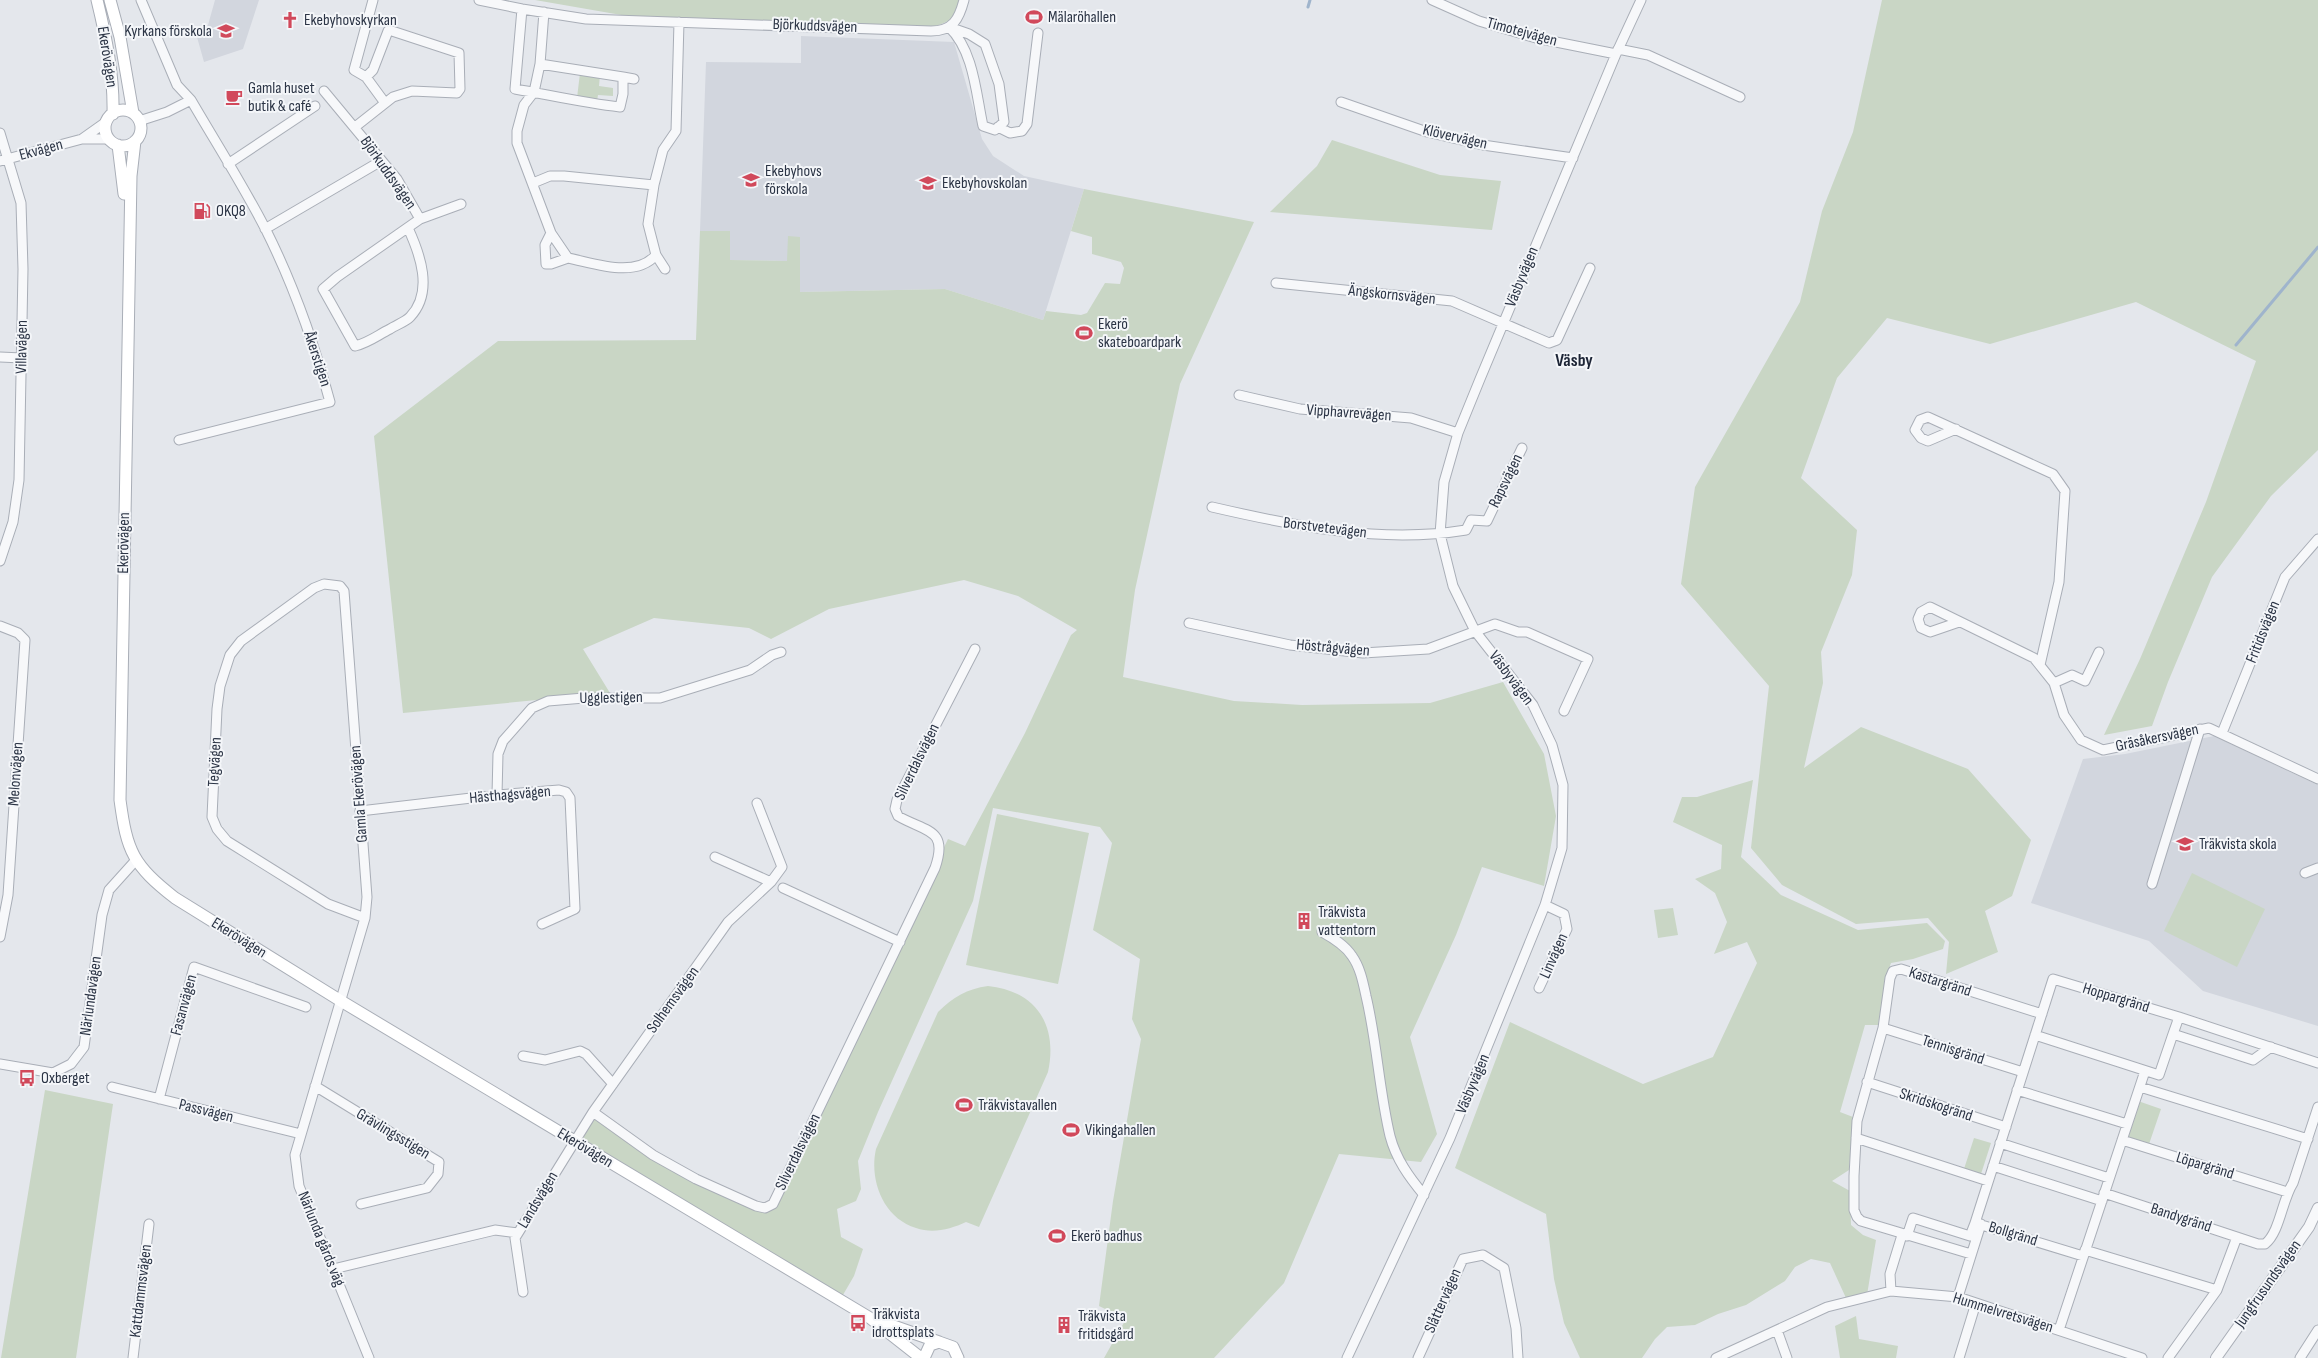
<svg xmlns="http://www.w3.org/2000/svg" width="2318" height="1358" font-family="'Sofia Sans Condensed',sans-serif">
<style>
.built{fill:#d2d6de}
.green{fill:#c9d6c5}
.lines{fill:none;stroke-linecap:round;stroke-linejoin:round}
.stream{stroke:#9fb4cc;stroke-width:3}
.minor-casing{stroke:#a9aeb7;stroke-width:11}
.tertiary-casing{stroke:#a9aeb7;stroke-width:12}
.secondary-casing{stroke:#a9aeb7;stroke-width:13}
.minor{stroke:#f7f8fa;stroke-width:9}
.tertiary{stroke:#f7f8fa;stroke-width:10}
.secondary{stroke:#fff;stroke-width:11}
.labels{text-anchor:middle;dominant-baseline:central;stroke-width:4;stroke-linejoin:round;paint-order:stroke}
.poi-label{font-size:16px;fill:#2b3445;stroke:#f4f6f9;text-anchor:start}
.street-label{font-size:16px;fill:#2b3445;stroke:#f4f6f9}
.neighbourhood-label{font-size:18px;font-weight:bold;fill:#1d2536;stroke:#f4f6f9}
</style>
<rect width="100%" height="100%" fill="#e4e7ec"/>
<!-- built -->
<path class="built" d="M215,0H259L243,49L204,62L197,37L208,25Z
M801,36L954,42L982,139L993,156L1024,176L1084,189L1043,320L945,289L799,292L787,261L730,260V231H700L706,62L801,63Z
M2214,736L2318,785V1026L2203,991L2149,941L2031,903L2083,759L2125,754Z"/>
<!-- green -->
<path class="green" d="M535,0H960C955,19 950,22 932,27L627,16Z
M1882,0H2318V450L2271,496L2212,577L2168,682L2152,726L2104,735L2140,659L2206,502L2256,361L2136,302L1990,344L1887,318L1837,378L1801,478L1857,530L1852,575L1821,652L1823,683L1804,768L1861,727L1968,769L2031,840L2012,896L1985,911L1998,952L1946,974L1949,942L1928,918L1856,924L1782,885L1751,848L1769,686L1681,584L1695,487L1800,302L1822,211L1853,132Z
M580,73L600,75L599,86L613,88V96L598,95L597,101L577,98Z
M1332,140L1440,175L1501,181L1492,230L1270,212L1317,166Z
M1084,189L1254,222L1180,384L1135,590L1123,677L1234,701L1302,705L1430,703L1503,682L1544,754L1556,816L1544,886L1482,867L1456,935L1410,1037L1437,1134L1421,1162L1339,1154L1284,1283L1214,1358H1104L1126,1319L1099,1306L1113,1201L1141,1039L1132,1019L1140,959L1093,930L1112,843L1100,827L993,808L973,901L878,1112L858,1161L861,1189L856,1201L837,1209L841,1237L863,1249L854,1276L840,1300L574,1142L593,1112L653,1155L756,1206L773,1204L948,839L965,846L1025,733L1071,635L1077,630L1018,596L964,580L829,609L771,639L749,628L654,618L583,649L610,693L403,713L374,436L498,341L696,340L700,231H730V260L787,261L788,236L800,237V292L945,289L1043,320L1046,311L1081,315L1087,313L1105,283L1120,284L1124,268L1121,262L1092,254V237L1071,231Z
M1753,780L1741,857L1781,895L1858,930L1927,923L1945,941L1943,949L1913,959L1891,963L1886,977L1878,1025H1865L1840,1112L1853,1117L1849,1170L1832,1181L1850,1191L1851,1225L1863,1235L1876,1240L1867,1295L1846,1298L1830,1263L1811,1259L1795,1267L1785,1281L1746,1305L1718,1314L1695,1325L1667,1327L1655,1339L1642,1358H1580L1564,1323L1554,1279L1546,1214L1455,1168L1510,1022L1643,1084L1713,1057L1757,963L1747,942L1714,954L1727,922L1715,893L1695,879L1721,869L1722,845L1673,822L1682,797H1697Z
M997,814L1089,833L1058,984L966,965Z
M2192,873L2265,909L2237,967L2164,931Z
M1673,908L1678,935L1658,938L1654,910Z
M988,986C1037,991 1058,1026 1048,1072L979,1227L966,1222C951,1229 933,1234 916,1228C883,1218 869,1180 876,1149L938,1012C953,997 967,989 988,986Z
M45,1090L113,1104L76,1358H1Z
M2138,1101L2161,1109L2147,1150L2124,1142Z
M1974,1138L1991,1143L1981,1174L1964,1169Z
M1856,1316L1859,1339L1898,1346L1896,1358H1840L1835,1326Z"/>
<g class="lines">
<!-- stream -->
<path class="stream" d="M1308,7L1310,0
M2236,345L2318,247"/>
<!-- minor casing -->
<g class="minor-casing">
<path id="minor" d="M141,0L177,85L191,100C216,143 243,185 266,230C293,284 314,343 330,402L179,440
M479,0L522,9L586,19L931,31C953,31 959,19 964,0
M1432,0L1479,21L1536,38L1616,54
M522,9L515,89C550,95 583,103 620,107L623,94V77L540,64
M544,12L540,64L534,92L524,105L517,131V143L551,233L568,258C594,263 635,279 656,255L648,224L654,185L663,150L676,131L679,22
M949,27L969,34L985,44L999,84L1004,122L995,130L983,126C976,94 974,51 949,27Z
M1618,49L1648,55L1740,97
M366,77L385,103
M623,77L634,79
M324,91L397,179L420,219L337,277L323,289L355,346C368,343 378,335 390,329C396,325 405,322 410,317C434,292 420,254 408,228
M1341,102L1427,132L1483,145L1573,158
M139,121L167,112L191,100
M355,127L393,97L412,91L457,93L460,89L459,53L392,31H388L373,70L366,77L354,70L373,0
M998,127L1010,133L1022,131L1027,124L1038,33
M0,133L21,203L23,269L19,480L13,522L0,561
M82,139L106,122
M0,161L82,139H108
M228,164L315,106
M533,183L550,176H564L654,185
M420,219L461,204
M265,229L381,161
M551,233L545,245L546,264H551L568,258
M656,255L665,269
M1276,283L1452,301L1549,343L1557,340L1590,268
M0,357L22,358
M1239,395L1300,409L1411,418L1458,433
M1956,429L1928,441L1921,438L1915,430L1920,420L1928,417L2053,474L2065,491L2059,582L2040,665
M1212,507C1294,526 1381,544 1466,530L1471,520L1487,521L1522,448
M1959,622L1930,632L1921,628L1918,619L1921,612L1930,607L2034,658L2054,683L2064,715L2081,740L2103,750L2209,728L2318,779
M1189,623L1290,645L1363,653L1428,649L1495,624L1518,632H1527L1588,659L1564,711
M0,626L18,633L25,640L8,895L0,937
M2054,683L2072,675L2085,681L2099,652
M2222,733L2285,577L2318,539
M497,795L498,754L503,741L532,708L548,701L584,698H660L750,670L772,655L781,652
M360,811L497,795L559,790L566,792L570,798L575,909L542,924
M715,857L771,882
M2305,873L2318,868
M2152,884L2200,729
M783,888L900,942
M365,918L328,904L227,841L217,829L212,817L217,709L220,686L230,655L241,641L314,588L324,584L340,586L344,591L367,897L365,918L295,1155L299,1186L369,1358
M1322,932C1333,938 1345,945 1352,956C1360,967 1363,982 1366,996C1377,1042 1379,1090 1390,1136C1396,1159 1409,1177 1424,1195
M1539,988L1567,929L1564,914L1545,905
M2179,1017L2318,1063
M1883,1028L2023,1072
M2035,1035L2159,1075L2173,1034
M523,1056L545,1060L580,1051L586,1054L613,1084
M0,1064L53,1073L71,1064L84,1047L102,915L109,890L136,860
M1867,1082L2006,1127
M315,1086L439,1162L438,1174L427,1188L361,1204
M112,1087L301,1134
M2140,1087L2308,1139
M2017,1090L2127,1124
M159,1099L194,967L306,1007
M593,1112L653,1155L696,1179L756,1206L765,1208L773,1204L935,868C949,828 925,832 898,816L895,809L897,800L975,649
M1856,1138L1988,1181
M2122,1140L2287,1192
M2000,1143L2109,1178
M1993,1166L2102,1201
M2104,1193L2258,1244H2265C2280,1232 2282,1200 2293,1183L2318,1107
M1975,1223L2053,979L2179,1017L2173,1034L2253,1060L2271,1047
M1907,1236L1913,1218L1970,1236L1975,1223L2083,1256
M2085,1250L2217,1290
M1971,1254L1861,1221L1857,1217L1854,1210V1176L1857,1121L1883,1028L1890,978L1893,971L1901,969L2042,1014
M333,1269L495,1230L518,1233
M1891,1291L1890,1274L1902,1235
M523,1292L515,1238L593,1112L728,922L771,882L782,867L757,803
M1958,1297L1981,1224
M1777,1330L1787,1358
M2059,1330L2145,1071
M133,1358L149,1224
M1347,1358L1450,1138L1545,905L1562,848L1563,785L1552,745L1533,705L1475,631L1453,586L1440,534L1444,482L1458,433L1480,379L1616,54L1641,0
M1418,1358L1463,1259L1483,1255L1504,1268L1516,1328L1518,1358
M1716,1358L1827,1307L1891,1291L1958,1297L2142,1358
M1959,1358L1976,1303
M2168,1358L2217,1290L2237,1237
M2300,1358L2318,1330"/>
</g>
<!-- tertiary casing -->
<g class="tertiary-casing">
<path id="tertiary" d="M2216,1358L2309,1227L2318,1208"/>
</g>
<!-- secondary casing -->
<g class="secondary-casing">
<path id="secondary" d="M97,0C106,37 114,75 113,114
M110,0L120,37L133,113
M105 128a18 18 0 1 1 36 0a18 18 0 1 1-36 0Z
M135,141L131,176L120,800C127,852 133,865 175,898L341,1001L870,1318L921,1358
M118,145L124,194
M882,1322L939,1342
M924,1358L930,1345L939,1342L953,1347L958,1358"/>
</g>
<!-- minor -->
<use href="#minor" class="minor"/>
<!-- tertiary -->
<use href="#tertiary" class="tertiary"/>
<!-- secondary -->
<use href="#secondary" class="secondary"/>
</g>
<!-- icons -->
<defs>
<g id="stadium-bare" transform="scale(1.35)"><path d="M0-5a6.5 5 0 1 0 0 10a6.5 5 0 1 0 0-10ZM-3.5-1.8h7v3.6h-7Z" fill="#d1495b" stroke="#f4f6f9" stroke-width="2.5" paint-order="stroke"/></g>
<g id="church-bare" transform="scale(1.35)"><path d="M-1.2-6h2.4v3.5h3.3v2.4h-3.3V6h-2.4V-.1h-3.3v-2.4h3.3Z" fill="#d1495b" stroke="#f4f6f9" stroke-width="2.5" paint-order="stroke"/></g>
<g id="school-bare" transform="scale(1.35)"><path d="M0-5L7-2L0 1L-7-2ZM-4 1L0 2.5L4 1V4Q0 6-4 4Z" fill="#d1495b" stroke="#f4f6f9" stroke-width="2.5" paint-order="stroke"/></g>
<g id="cafe-bare" transform="scale(1.35)"><path d="M-5.5-4.5H6V0H3Q3 3.5 0 3.5H-2.5Q-5.5 3.5-5.5 0ZM3-3.2v2h1.7v-2ZM-6 4.5H4V6H-6Z" fill="#d1495b" stroke="#f4f6f9" stroke-width="2.5" paint-order="stroke"/></g>
<g id="fuel-bare" transform="scale(1.35)"><path d="M-5.5-6h7V0h2V4h1.3V-2.5L3-4.5l.8-.8L6-3V5H2.5V1h-1V6h-7ZM-4.2-4.7v3.2H.2V-4.7Z" fill="#d1495b" stroke="#f4f6f9" stroke-width="2.5" paint-order="stroke"/></g>
<g id="building-bare" transform="scale(1.35)"><path d="M-4-6H4V6H1V3H-1V6H-4ZM-2.5-4.3h1.7v1.8h-1.7ZM.8-4.3h1.7v1.8H.8ZM-2.5-1h1.7V.8h-1.7ZM.8-1h1.7V.8H.8Z" fill="#d1495b" stroke="#f4f6f9" stroke-width="2.5" paint-order="stroke"/></g>
<g id="bus-bare" transform="scale(1.35)"><path d="M-5-6H5V4H4V6H2V4H-2V6H-4V4H-5ZM-3.5-4V0h7V-4ZM-3.5 1.2v1.5H-2V1.2ZM2 1.2v1.5H3.5V1.2Z" fill="#d1495b" stroke="#f4f6f9" stroke-width="2.5" paint-order="stroke"/></g>
</defs>
<g fill-rule="evenodd">
<use href="#stadium-bare" x="1034" y="17"/>
<use href="#church-bare" x="290" y="20"/>
<use href="#school-bare" x="226" y="31"/>
<use href="#cafe-bare" x="234" y="97"/>
<use href="#school-bare" x="751" y="180"/>
<use href="#school-bare" x="928" y="183"/>
<use href="#fuel-bare" x="202" y="211"/>
<use href="#stadium-bare" x="1084" y="333"/>
<use href="#school-bare" x="2185" y="844"/>
<use href="#building-bare" x="1304" y="921"/>
<use href="#bus-bare" x="27" y="1078"/>
<use href="#stadium-bare" x="964" y="1105"/>
<use href="#stadium-bare" x="1071" y="1130"/>
<use href="#stadium-bare" x="1057" y="1236"/>
<use href="#bus-bare" x="858" y="1323"/>
<use href="#building-bare" x="1064" y="1325"/>
</g>
<g class="labels">
<!-- poi labels -->
<g class="poi-label">
<text x="1048" y="17">Mälaröhallen</text>
<text x="304" y="20">Ekebyhovskyrkan</text>
<text x="212" y="31" text-anchor="end">Kyrkans förskola</text>
<text x="248" y="88">Gamla huset<tspan x="248" dy="18">butik &amp; café</tspan></text>
<text x="765" y="171">Ekebyhovs<tspan x="765" dy="18">förskola</tspan></text>
<text x="942" y="183">Ekebyhovskolan</text>
<text x="216" y="211">OKQ8</text>
<text x="1098" y="324">Ekerö<tspan x="1098" dy="18">skateboardpark</tspan></text>
<text x="2199" y="844">Träkvista skola</text>
<text x="1318" y="912">Träkvista<tspan x="1318" dy="18">vattentorn</tspan></text>
<text x="41" y="1078">Oxberget</text>
<text x="978" y="1105">Träkvistavallen</text>
<text x="1085" y="1130">Vikingahallen</text>
<text x="1071" y="1236">Ekerö badhus</text>
<text x="872" y="1314">Träkvista<tspan x="872" dy="18">idrottsplats</tspan></text>
<text x="1078" y="1316">Träkvista<tspan x="1078" dy="18">fritidsgård</tspan></text>
</g>
<!-- street labels -->
<g class="street-label">
<text transform="translate(815 26) rotate(2)">Björkuddsvägen</text>
<text transform="translate(1522 32) rotate(15)">Timotejvägen</text>
<text transform="translate(107 57) rotate(81)">Ekerövägen</text>
<text transform="translate(1455 137) rotate(13)">Klövervägen</text>
<text transform="translate(41 150) rotate(-15)">Ekvägen</text>
<text transform="translate(388 173) rotate(55)">Björkuddsvägen</text>
<text transform="translate(1522 277) rotate(-68)">Väsbyvägen</text>
<text transform="translate(1392 295) rotate(6)">Ängskornsvägen</text>
<text transform="translate(22 347) rotate(-89)">Villavägen</text>
<text transform="translate(317 359) rotate(72)">Åkerstigen</text>
<text transform="translate(1349 413) rotate(4)">Vipphavrevägen</text>
<text transform="translate(1506 481) rotate(-64)">Rapsvägen</text>
<text transform="translate(1325 528) rotate(7)">Borstvetevägen</text>
<text transform="translate(124 543) rotate(-89)">Ekerövägen</text>
<text transform="translate(2263 632) rotate(-68)">Fritidsvägen</text>
<text transform="translate(1333 648) rotate(5)">Höstrågvägen</text>
<text transform="translate(1511 678) rotate(53)">Väsbyvägen</text>
<text transform="translate(611 698) rotate(-1)">Ugglestigen</text>
<text transform="translate(2157 738) rotate(-12)">Gräsåkersvägen</text>
<text transform="translate(215 762) rotate(-87)">Tegvägen</text>
<text transform="translate(917 762) rotate(-64)">Silverdalsvägen</text>
<text transform="translate(16 774) rotate(-86)">Melonvägen</text>
<text transform="translate(359 794) rotate(-94)">Gamla Ekerövägen</text>
<text transform="translate(510 795) rotate(-5)">Hästhagsvägen</text>
<text transform="translate(239 938) rotate(32)">Ekerövägen</text>
<text transform="translate(1554 956) rotate(-66)">Linvägen</text>
<text transform="translate(1940 982) rotate(18)">Kastargränd</text>
<text transform="translate(91 996) rotate(-82)">Närlundavägen</text>
<text transform="translate(2116 998) rotate(17)">Hoppargränd</text>
<text transform="translate(673 1000) rotate(-54)">Solhemsvägen</text>
<text transform="translate(184 1005) rotate(-75)">Fasanvägen</text>
<text transform="translate(1953 1050) rotate(18)">Tennisgränd</text>
<text transform="translate(1473 1084) rotate(-67)">Väsbyvägen</text>
<text transform="translate(1936 1105) rotate(18)">Skridskogränd</text>
<text transform="translate(206 1111) rotate(14)">Passvägen</text>
<text transform="translate(393 1134) rotate(31)">Grävlingsstigen</text>
<text transform="translate(585 1148) rotate(31)">Ekerövägen</text>
<text transform="translate(798 1152) rotate(-64)">Silverdalsvägen</text>
<text transform="translate(2205 1166) rotate(17)">Löpargränd</text>
<text transform="translate(538 1200) rotate(-59)">Landsvägen</text>
<text transform="translate(2181 1218) rotate(18)">Bandygränd</text>
<text transform="translate(2013 1234) rotate(17)">Bollgränd</text>
<text transform="translate(321 1239) rotate(68)">Närlunda gårds väg</text>
<text transform="translate(2268 1284) rotate(-55)">Jungfrusundsvägen</text>
<text transform="translate(141 1291) rotate(-83)">Kattdammsvägen</text>
<text transform="translate(1443 1301) rotate(-66)">Slåttervägen</text>
<text transform="translate(2003 1313) rotate(17)">Hummelvretsvägen</text>
</g>
<!-- neighbourhood labels -->
<g class="neighbourhood-label">
<text x="1574" y="360">Väsby</text>
</g>
</g>
</svg>
